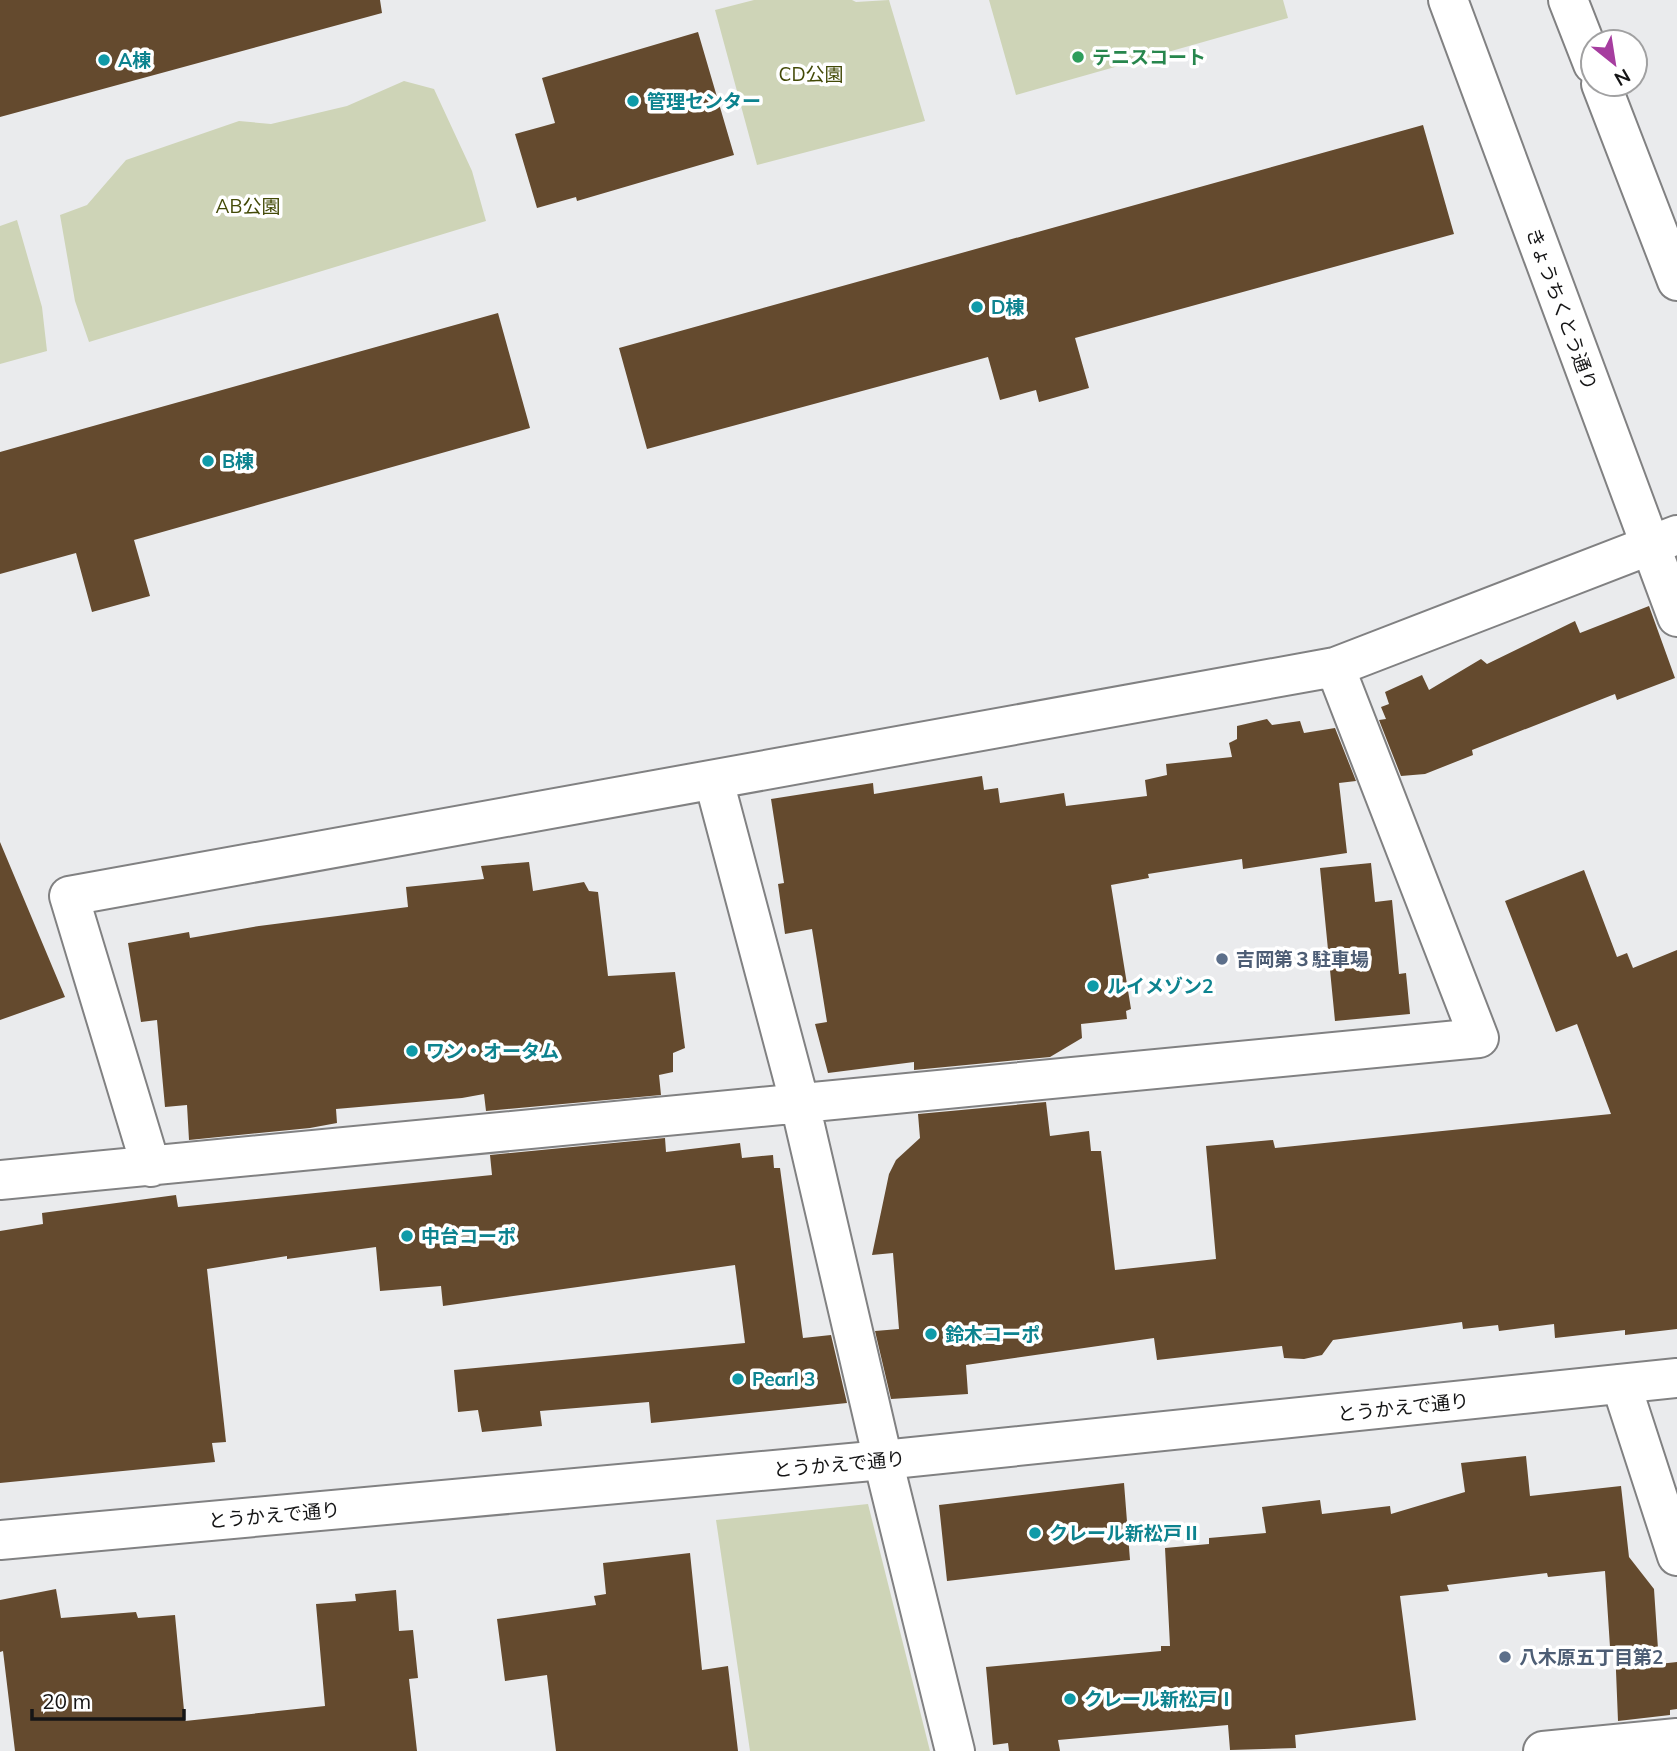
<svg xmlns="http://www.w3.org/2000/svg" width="1677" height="1751" font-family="Mulish,'Noto Sans JP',sans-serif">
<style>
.green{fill:#ced4b7}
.building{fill:#644a2e}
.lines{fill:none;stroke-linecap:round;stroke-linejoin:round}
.street-casing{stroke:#818182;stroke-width:42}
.secondary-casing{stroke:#818182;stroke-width:42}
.street{stroke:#fff;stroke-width:38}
.secondary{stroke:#fff;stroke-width:38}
.leisure-dot{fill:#2e9e5b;stroke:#fff;stroke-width:2.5}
.culture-dot{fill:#0f9aa8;stroke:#fff;stroke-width:2.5}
.service-dot{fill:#5c6f8a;stroke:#fff;stroke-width:2.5}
.labels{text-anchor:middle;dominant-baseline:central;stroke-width:7;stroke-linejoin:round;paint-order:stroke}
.leisure-label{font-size:19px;font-weight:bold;fill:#27864d;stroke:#fff;text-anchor:start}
.culture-label{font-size:19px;font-weight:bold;fill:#0d838f;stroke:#fff;text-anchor:start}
.park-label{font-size:19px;fill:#434a07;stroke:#fff}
.street-label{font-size:19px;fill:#151516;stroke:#fff}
.service-label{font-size:19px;font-weight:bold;fill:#4e5e75;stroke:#fff;text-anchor:start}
</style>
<rect width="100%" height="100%" fill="#eaebed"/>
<!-- green -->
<path class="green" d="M754,0H852L856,2L889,0L925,121L757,165L715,10Z
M989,0H1283L1288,18L1016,95Z
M404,81L434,89L472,171L486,221L89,342L75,301L60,215L87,205L126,160L239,121L271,124L347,106Z
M17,220L42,307L47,351L0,364V226Z
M868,1504L930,1751H750L716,1520Z"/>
<!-- building -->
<path class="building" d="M0,0H380L382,13L0,117Z
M698,32L734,155L577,201L576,197L537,208L515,134L555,123L542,78Z
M1423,125L1454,234L1075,338L1089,388L1039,402L1036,390L1000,400L988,357L647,449L619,348Z
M498,313L530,428L134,540L150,596L92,612L76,553L0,574V452Z
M1649,606L1675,678L1617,700L1615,694L1472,750L1473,755L1425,774L1401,776L1379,720L1386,719L1381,707L1389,704L1385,692L1422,675L1429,690L1481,659L1487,664L1575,621L1580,633Z
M1267,719L1272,725L1300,721L1304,733L1335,728L1356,781L1339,783L1347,853L1243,869L1242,859L1148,874L1149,878L1111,885L1131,1009L1126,1011L1127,1019L1081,1024L1082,1038L1050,1057L914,1070V1062L828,1073L815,1024L827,1022L812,929L785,934L778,884L784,883L771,799L873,783L874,794L982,776L984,790L998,788L1000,803L1064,793L1066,806L1147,796L1145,780L1167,775L1166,764L1232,757L1229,743L1237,739V726Z
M0,842L65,997L0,1020Z
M529,862L533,891L584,882L589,891L598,892L608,976L675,972L685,1048L673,1053V1072L659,1075L661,1095L486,1111L484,1094L462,1098L336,1109L337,1123L310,1128L189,1140L187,1105L165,1107L157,1020L141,1022L128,943L189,932L190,938L259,926L408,907L406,887L484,879L481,866Z
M1371,863L1375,902L1392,900L1399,974L1406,973L1410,1014L1335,1021L1320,868Z
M1584,870L1617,957L1627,953L1633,968L1677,950V1329L1625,1335V1330L1555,1338L1554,1324L1499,1331L1498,1325L1463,1329L1462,1322L1333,1340L1322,1355L1304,1359L1284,1358L1282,1346L1157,1360L1154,1338L966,1365L968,1394L891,1399L875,1331L899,1329L893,1253L872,1255L889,1174L896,1160L920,1138L918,1114L1046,1102L1050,1136L1089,1131L1091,1151H1101L1115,1270L1216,1259L1206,1146L1273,1140L1275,1148L1611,1114L1577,1024L1556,1032L1505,901Z
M665,1138L666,1152L740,1143L742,1158L773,1155L774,1168H780L803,1338L831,1335L847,1403L651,1423L649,1402L540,1411L542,1426L482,1432L478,1410L458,1412L454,1370L745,1343L735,1265L443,1306L441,1286L380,1291L376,1247L287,1259V1256L207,1269L226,1442L212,1443L215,1462L0,1483V1231L43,1224L42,1213L176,1195L178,1207L492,1175L490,1155Z
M1526,1456L1530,1496L1621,1486L1629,1557L1654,1589L1659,1664L1677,1662V1709L1670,1710V1715L1618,1721L1615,1646L1610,1647L1605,1571L1548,1577L1547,1573L1447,1585L1449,1591L1400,1596L1416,1720L1295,1735L1296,1748L1230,1750L1228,1725L1058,1740L1060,1751H1009L1008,1743L993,1745L986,1667L1161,1651V1646H1170L1165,1548L1209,1544V1538L1266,1533L1262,1507L1320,1500L1322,1514L1390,1506L1391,1514L1465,1492L1461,1463Z
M1124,1483L1130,1560L947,1581L939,1505Z
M690,1553L702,1670L728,1666L738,1751H556L547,1675L505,1681L497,1619L596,1605L594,1596L606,1594L603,1563Z
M56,1589L61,1618L136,1612L138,1618L175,1615L185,1721L325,1706L316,1604L356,1601L355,1594L396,1590L399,1631L413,1630L418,1678L409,1679L417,1751H15L3,1651L0,1652V1600Z"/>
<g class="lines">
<!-- street casing -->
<g class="street-casing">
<path id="street" d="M714,781L800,1104L883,1460L955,1751
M151,1167L69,896L1335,667L1677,535
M0,1180L1479,1038L1335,667
M1621,1384L1677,1556
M1543,1751L1677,1738"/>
</g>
<!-- secondary casing -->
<g class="secondary-casing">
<path id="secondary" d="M1448,0L1677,617
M1568,0L1593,64
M1601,84L1677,281
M0,1540L883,1460L1677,1378"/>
</g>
<!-- street -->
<use href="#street" class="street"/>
<!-- secondary -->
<use href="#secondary" class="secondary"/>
</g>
<!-- markers -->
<circle class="leisure-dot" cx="1078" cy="57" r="7"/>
<g class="culture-dot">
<circle cx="104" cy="60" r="7"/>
<circle cx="633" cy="101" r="7"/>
<circle cx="977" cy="307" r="7"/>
<circle cx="208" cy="461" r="7"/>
<circle cx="1093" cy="986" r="7"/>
<circle cx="412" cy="1051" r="7"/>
<circle cx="407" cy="1236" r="7"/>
<circle cx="931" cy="1334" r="7"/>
<circle cx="738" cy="1379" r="7"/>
<circle cx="1035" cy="1533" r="7"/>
<circle cx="1070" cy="1699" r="7"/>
</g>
<g class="service-dot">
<circle cx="1222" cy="959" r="7"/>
<circle cx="1505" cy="1657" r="7"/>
</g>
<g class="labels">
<!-- leisure labels -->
<g class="leisure-label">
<text x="1092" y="57">テニスコート</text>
</g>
<!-- culture labels -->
<g class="culture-label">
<text x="118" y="60">A棟</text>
<text x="647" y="101">管理センター</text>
<text x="991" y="307">D棟</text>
<text x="222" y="461">B棟</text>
<text x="1107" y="986">ルイメゾン2</text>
<text x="426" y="1051">ワン・オータム</text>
<text x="421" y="1236">中台コーポ</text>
<text x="945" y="1334">鈴木コーポ</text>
<text x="752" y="1379">Pearl 3</text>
<text x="1049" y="1533">クレール新松戸Ⅱ</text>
<text x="1084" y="1699">クレール新松戸Ⅰ</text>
</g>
<!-- park labels -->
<g class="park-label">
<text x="811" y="74">CD公園</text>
<text x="248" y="206">AB公園</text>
</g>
<!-- street labels -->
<g class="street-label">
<text transform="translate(1562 309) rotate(70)">きょうちくとう通り</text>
<text transform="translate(1403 1407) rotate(-6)">とうかえで通り</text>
<text transform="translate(839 1464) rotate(-5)">とうかえで通り</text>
<text transform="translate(274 1515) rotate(-5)">とうかえで通り</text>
</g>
<!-- service labels -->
<g class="service-label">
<text x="1236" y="959">吉岡第３駐車場</text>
<text x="1519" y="1657">八木原五丁目第2</text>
</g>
</g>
<!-- north arrow -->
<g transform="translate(1614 63) rotate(150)"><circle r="33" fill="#ffffff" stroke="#a1a1a2" stroke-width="2"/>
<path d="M0-5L12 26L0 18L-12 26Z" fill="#a63d9f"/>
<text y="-10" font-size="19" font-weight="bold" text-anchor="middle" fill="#151516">N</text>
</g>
<!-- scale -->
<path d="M32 1709v10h152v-10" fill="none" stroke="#151516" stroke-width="3.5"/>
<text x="42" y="1709" font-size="21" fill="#151516" stroke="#ffffff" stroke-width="5" paint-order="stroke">20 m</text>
</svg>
